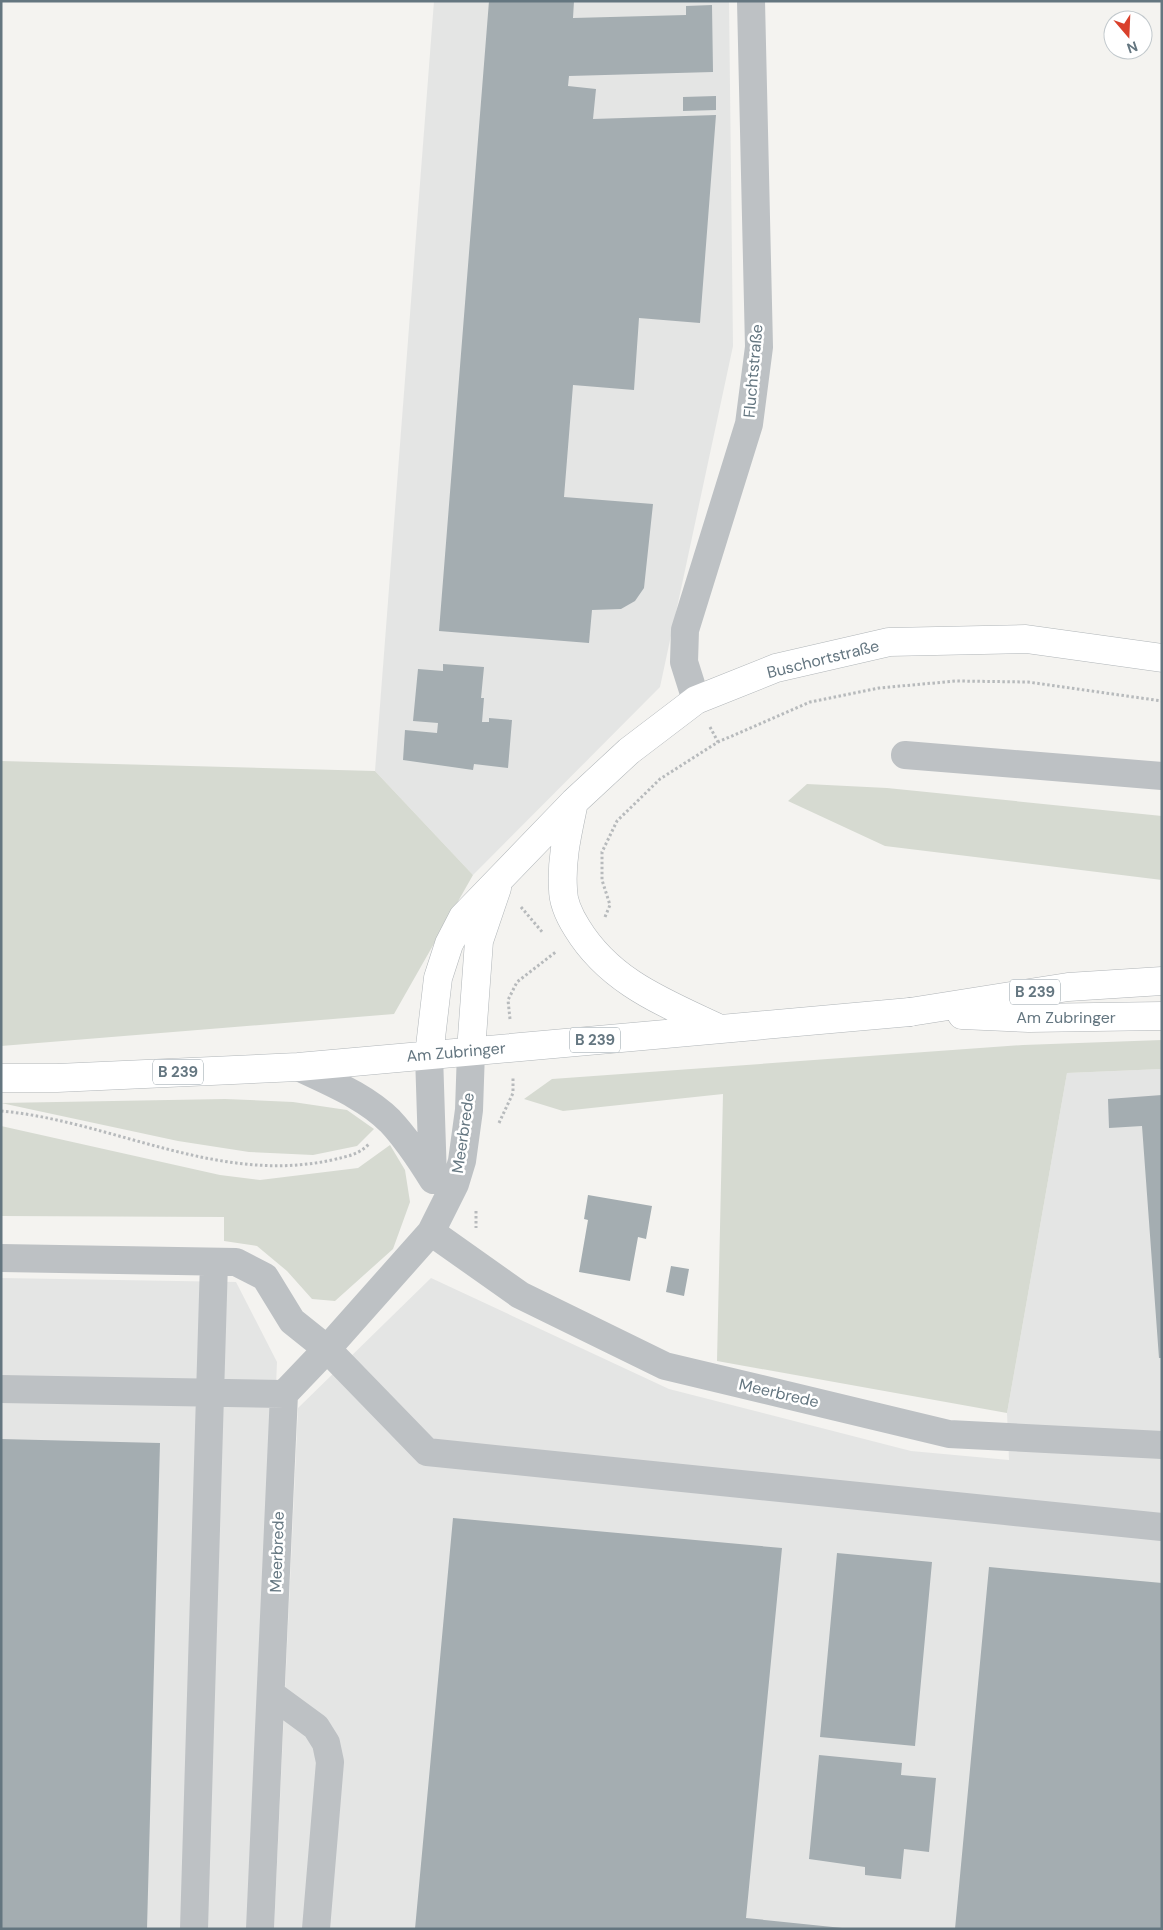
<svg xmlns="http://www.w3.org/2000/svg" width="1163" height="1930" font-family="'DM Sans',sans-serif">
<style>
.built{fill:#e4e5e4}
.green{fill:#d6dad1}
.building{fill:#a4adb1}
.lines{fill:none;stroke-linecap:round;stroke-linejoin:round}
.major-casing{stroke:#b0b5b8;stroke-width:29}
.highway-casing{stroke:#b0b4b7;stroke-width:29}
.path{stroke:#b7babc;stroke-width:3;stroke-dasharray:2.5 2.5;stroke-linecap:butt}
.minor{stroke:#bdc1c4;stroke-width:28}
.major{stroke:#fff;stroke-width:28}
.highway{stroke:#fff;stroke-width:28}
.labels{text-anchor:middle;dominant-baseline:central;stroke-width:5;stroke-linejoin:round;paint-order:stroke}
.shield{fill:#fff;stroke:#929fa6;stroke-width:1}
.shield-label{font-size:15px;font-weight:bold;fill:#647680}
.street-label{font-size:16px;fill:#647680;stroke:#fff}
</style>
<rect width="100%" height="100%" fill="#f4f3f0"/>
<!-- built -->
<path class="built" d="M434,1H729L733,346L660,687L473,875L375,771Z
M1162,1069V1929H274L298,1408L431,1278L669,1389L911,1451L1009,1460L1007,1413L1067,1073Z
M1,1278L236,1282L277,1362L253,1929H1Z"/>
<!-- green -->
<path class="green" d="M1,761L375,771L473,875L394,1014L1,1046Z
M807,784L887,788L1162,816V880L885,846L788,801Z
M1162,1040V1069L1067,1073L1007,1413L717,1361L723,1094L563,1111L524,1099L552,1079L1023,1045Z
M225,1099L293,1102L347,1110L374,1129L357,1146L313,1155L249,1152L178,1141L1,1103Z
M1,1126L220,1175L260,1180L358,1168L390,1145L405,1170L410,1202L393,1249L335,1301L312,1299L287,1271L257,1246L224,1241V1217L1,1216Z"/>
<!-- building -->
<path class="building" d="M489,1H574L573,18L686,15V6L712,5L713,72L569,76L568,86L596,89L593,119L716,115L700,323L639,318L634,390L573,385L564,497L653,504L644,588L635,601L621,609L592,610L589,643L439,631Z
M716,96V110L683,111V97Z
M443,664L484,667L481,698H484L482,722H489V718L512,720L508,768L474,764L473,770L403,760L405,730L437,733L438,723L413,721L418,669L443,671Z
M1162,1095V1358H1159L1142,1126L1109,1128L1108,1099Z
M588,1195L652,1206L646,1239L638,1237L630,1281L579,1272L588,1220L584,1219Z
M671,1266L689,1269L684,1296L666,1292Z
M1,1439L160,1443L147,1929H1Z
M453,1518L782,1548L746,1918L852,1929H415Z
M837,1553L932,1562L915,1746L820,1737Z
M989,1567L1162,1583V1929H955Z
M819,1755L902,1763L901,1775L936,1778L929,1852L904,1849L901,1879L865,1875V1867L809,1859Z"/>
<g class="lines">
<!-- major casing -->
<g class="major-casing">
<path id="major" d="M574,802C568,831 561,859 563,889C563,902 570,917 577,928C610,982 663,1002 718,1028
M471,1051L479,941L497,888
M429,1055L438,978L449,944L463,917L574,802L629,751L696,700L776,668L889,642L1026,639L1162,658
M1,1078H57L298,1067L910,1012"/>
</g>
<!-- highway casing -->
<g class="highway-casing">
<path id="highway" d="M910,1012L1068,987L1162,981
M962,1015L1029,1018L1162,1016"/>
</g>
<!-- path -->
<path class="path" d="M710,727L718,742
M521,907L543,933
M605,917L610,905L602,880V852L617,821L660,779L718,742L810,702L879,688L956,681L1028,682L1162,701
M510,1019L508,1000L517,982L557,951
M1,1111C112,1121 218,1185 332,1160C348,1156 358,1155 369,1144
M499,1123L513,1093V1077
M476,1211V1228"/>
<!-- minor -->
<path class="minor" d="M696,700L684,662L685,630L749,424L759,347L751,1
M905,755L1162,776
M429,1055L433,1179
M298,1067C329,1082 365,1096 390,1121C407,1139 420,1159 433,1180
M431,1232L520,1295L665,1366L949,1434L1162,1445
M1,1258L236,1262L265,1277L292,1321L327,1349L427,1452L1162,1527
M1,1389L284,1394
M271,1694L316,1727L326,1743L330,1762L316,1929
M194,1929L214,1262
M260,1929L284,1394L327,1349L431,1232L455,1184L462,1161L469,1110L471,1051"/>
<!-- major -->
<use href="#major" class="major"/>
<!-- highway -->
<use href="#highway" class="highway"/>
</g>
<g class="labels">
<!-- shield labels -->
<g class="shield">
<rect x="1010" y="979.5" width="50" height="25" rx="4"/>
<rect x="570" y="1027.5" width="50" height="25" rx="4"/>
<rect x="153" y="1059.5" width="50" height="25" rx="4"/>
</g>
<g class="shield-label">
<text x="1035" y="992">B 239</text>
<text x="595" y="1040">B 239</text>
<text x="178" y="1072">B 239</text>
</g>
<!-- street labels -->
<g class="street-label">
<text transform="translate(753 371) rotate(-85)">Fluchtstraße</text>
<text transform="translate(823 659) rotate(-14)">Buschortstraße</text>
<text x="1066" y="1017">Am Zubringer</text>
<text transform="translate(456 1052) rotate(-5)">Am Zubringer</text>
<text transform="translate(463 1133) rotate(-82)">Meerbrede</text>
<text transform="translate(779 1393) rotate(13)">Meerbrede</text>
<text transform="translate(277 1552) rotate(-88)">Meerbrede</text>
</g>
</g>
<!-- border -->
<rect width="1163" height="1930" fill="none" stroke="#647680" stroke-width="5"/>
<!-- north arrow -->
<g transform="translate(1128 35) rotate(161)"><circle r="24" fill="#ffffff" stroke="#c1c8cc"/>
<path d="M0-4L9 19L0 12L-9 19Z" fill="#d9402b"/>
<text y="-8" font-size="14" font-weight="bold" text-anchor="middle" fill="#647680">N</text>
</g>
</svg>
